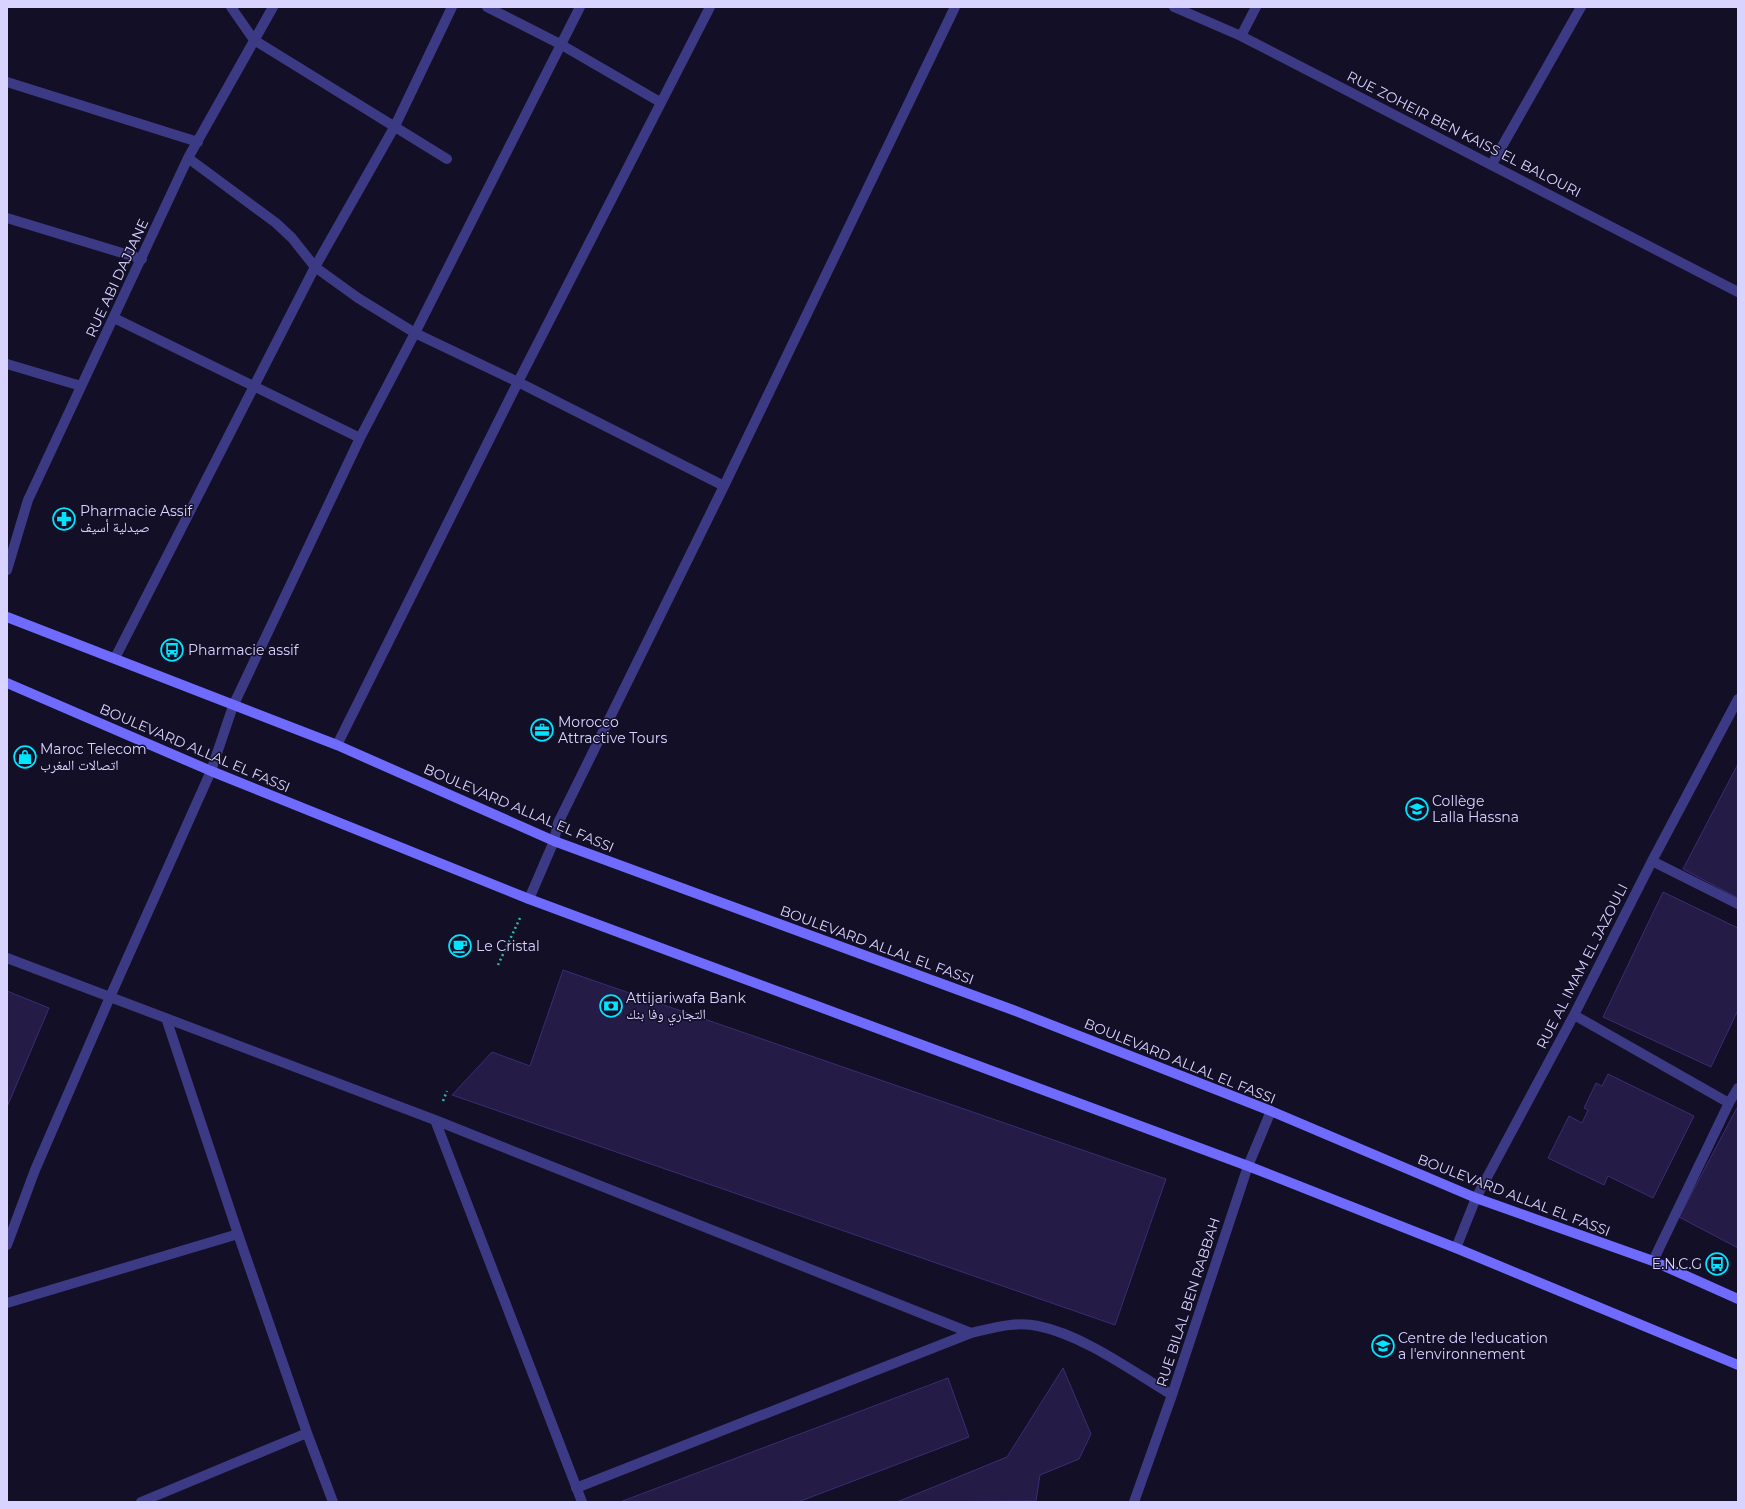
<svg xmlns="http://www.w3.org/2000/svg" width="1745" height="1509" font-family="Montserrat,'Noto Naskh Arabic',sans-serif">
<style>
.building{fill:#241b47;stroke:#3b2d73}
.lines{fill:none;stroke-linecap:round;stroke-linejoin:round}
.path{stroke:#2fb8b0;stroke-width:2.5;stroke-dasharray:2 3;stroke-linecap:butt}
.street{stroke:#3d3a85;stroke-width:10}
.secondary{stroke:#6f6bff;stroke-width:10}
.labels{text-anchor:middle;dominant-baseline:central;stroke-width:3;stroke-linejoin:round;paint-order:stroke}
.street-label{font-size:14px;fill:#d9d4ff;stroke:#130f26}
.poi-label{font-size:14px;fill:#d9d4ff;stroke:#130f26;text-anchor:start}
</style>
<rect width="100%" height="100%" fill="#130f26"/>
<!-- building -->
<path class="building" d="M1738,764V898L1683,869Z
M1663,892L1738,928V1010L1711,1067L1603,1017Z
M563,970L1166,1179L1115,1325L452,1095L492,1052L530,1066Z
M7,991L49,1008L7,1107Z
M1608,1074L1694,1116L1653,1198L1608,1176L1604,1185L1548,1158L1569,1116L1582,1123L1588,1110L1584,1108L1596,1083L1602,1086Z
M1738,1106V1248L1679,1217Z
M1063,1368L1091,1434L1079,1459L1040,1475L1036,1501L897,1502L1007,1457Z
M948,1378L969,1437L798,1502H620Z"/>
<g class="lines">
<!-- path -->
<path class="path" d="M498,965L520,918
M443,1101L447,1091"/>
<!-- street -->
<path class="street" d="M231,7L254,40L447,159
M487,7L560,44L660,102
M1174,7L1241,36L1738,292
M1241,36L1256,7
M7,82L198,142
M188,158L276,223L292,238L315,267L358,298L415,333L518,382L724,486
M1492,164L1581,7
M7,218L142,259
M114,318L360,438
M7,364L81,386
M7,570L28,500L188,158L273,7
M115,658L315,267L395,126L452,7
M337,745L518,382L710,7
M1652,861L1738,904
M529,899L554,841L558,823L724,486L955,7
M7,958L435,1120L971,1333
M1574,1015L1729,1103
M166,1018L238,1234L307,1433L333,1502
M435,1120L582,1502
M7,1245L35,1170L110,997L211,771L233,706L360,438L415,333L580,7
M1456,1248L1476,1198L1574,1015L1652,861L1738,699
M1653,1261L1729,1103L1738,1088
M7,1303L238,1234
M576,1488L971,1333C993,1328 1016,1321 1038,1326C1083,1335 1132,1371 1172,1395
M141,1502L307,1433
M1134,1502L1172,1395L1248,1166L1271,1111"/>
<!-- secondary -->
<path class="secondary" d="M7,617L337,745L554,841L1013,1010L1271,1111L1476,1198L1653,1261L1738,1299
M7,683L211,771L529,899L1248,1166L1456,1248L1738,1365"/>
</g>
<!-- icons -->
<defs>
<g id="pharmacy-ring" transform="scale(1.15)"><circle r="9.5" fill="#130f26" stroke="#00e5ff" stroke-width="1.5"/><path d="M-2-6h4v4h4v4h-4v4h-4v-4h-4v-4h4Z" fill="#00e5ff"/></g>
<g id="bus-ring" transform="scale(1.15)"><circle r="9.5" fill="#130f26" stroke="#00e5ff" stroke-width="1.5"/><path d="M-5-6H5V4H4V6H2V4H-2V6H-4V4H-5ZM-3.5-4V0h7V-4ZM-3.5 1.2v1.5H-2V1.2ZM2 1.2v1.5H3.5V1.2Z" fill="#00e5ff"/></g>
<g id="office-ring" transform="scale(1.15)"><circle r="9.5" fill="#130f26" stroke="#00e5ff" stroke-width="1.5"/><path d="M-6-3h4V-5.5h4V-3h4V5H-6ZM-1-4.5V-3h2v-1.5ZM-6 0V1H6V0Z" fill="#00e5ff"/></g>
<g id="shop-ring" transform="scale(1.15)"><circle r="9.5" fill="#130f26" stroke="#00e5ff" stroke-width="1.5"/><path d="M-5-2.5h2.3a2.7 3.5 0 0 1 5.4 0H5L5.5 6h-11ZM-1.5-2.5h3a1.5 2.3 0 0 0-3 0Z" fill="#00e5ff"/></g>
<g id="school-ring" transform="scale(1.15)"><circle r="9.5" fill="#130f26" stroke="#00e5ff" stroke-width="1.5"/><path d="M0-5L7-2L0 1L-7-2ZM-4 1L0 2.5L4 1V4Q0 6-4 4Z" fill="#00e5ff"/></g>
<g id="cafe-ring" transform="scale(1.15)"><circle r="9.5" fill="#130f26" stroke="#00e5ff" stroke-width="1.5"/><path d="M-5.5-4.5H6V0H3Q3 3.5 0 3.5H-2.5Q-5.5 3.5-5.5 0ZM3-3.2v2h1.7v-2ZM-6 4.5H4V6H-6Z" fill="#00e5ff"/></g>
<g id="bank-ring" transform="scale(1.15)"><circle r="9.5" fill="#130f26" stroke="#00e5ff" stroke-width="1.5"/><path d="M-6-4H6V4H-6ZM0-2.3a2.3 2.3 0 1 0 0 4.6a2.3 2.3 0 1 0 0-4.6Z" fill="#00e5ff"/></g>
</defs>
<g fill-rule="evenodd">
<use href="#pharmacy-ring" x="64" y="519"/>
<use href="#bus-ring" x="172" y="650"/>
<use href="#office-ring" x="542" y="730"/>
<use href="#shop-ring" x="25" y="757"/>
<use href="#school-ring" x="1417" y="809"/>
<use href="#cafe-ring" x="460" y="946"/>
<use href="#bank-ring" x="611" y="1006"/>
<use href="#bus-ring" x="1717" y="1264"/>
<use href="#school-ring" x="1383" y="1346"/>
</g>
<g class="labels">
<!-- street labels -->
<g class="street-label">
<text transform="translate(1464 134) rotate(27)">RUE ZOHEIR BEN KAISS EL BALOURI</text>
<text transform="translate(117 278) rotate(-65)">RUE ABI DAJJANE</text>
<text transform="translate(195 748) rotate(23)">BOULEVARD ALLAL EL FASSI</text>
<text transform="translate(519 808) rotate(23)">BOULEVARD ALLAL EL FASSI</text>
<text transform="translate(877 945) rotate(20)">BOULEVARD ALLAL EL FASSI</text>
<text transform="translate(1582 966) rotate(-63)">RUE AL IMAM EL JAZOULI</text>
<text transform="translate(1180 1061) rotate(22)">BOULEVARD ALLAL EL FASSI</text>
<text transform="translate(1514 1195) rotate(21)">BOULEVARD ALLAL EL FASSI</text>
<text transform="translate(1188 1302) rotate(-72)">RUE BILAL BEN RABBAH</text>
</g>
<!-- poi labels -->
<g class="poi-label">
<text x="80" y="511">Pharmacie Assif<tspan x="80" dy="16">صيدلية أسيف</tspan></text>
<text x="188" y="650">Pharmacie assif</text>
<text x="558" y="722">Morocco<tspan x="558" dy="16">Attractive Tours</tspan></text>
<text x="40" y="749">Maroc Telecom<tspan x="40" dy="16">اتصالات المغرب</tspan></text>
<text x="1432" y="801">Collège<tspan x="1432" dy="16">Lalla Hassna</tspan></text>
<text x="476" y="946">Le Cristal</text>
<text x="626" y="998">Attijariwafa Bank<tspan x="626" dy="16">التجاري وفا بنك</tspan></text>
<text x="1702" y="1264" text-anchor="end">E.N.C.G</text>
<text x="1398" y="1338">Centre de l'education<tspan x="1398" dy="16">a l'environnement</tspan></text>
</g>
</g>
<!-- border -->
<rect width="1745" height="1509" fill="none" stroke="#d9d4ff" stroke-width="16"/>
</svg>
